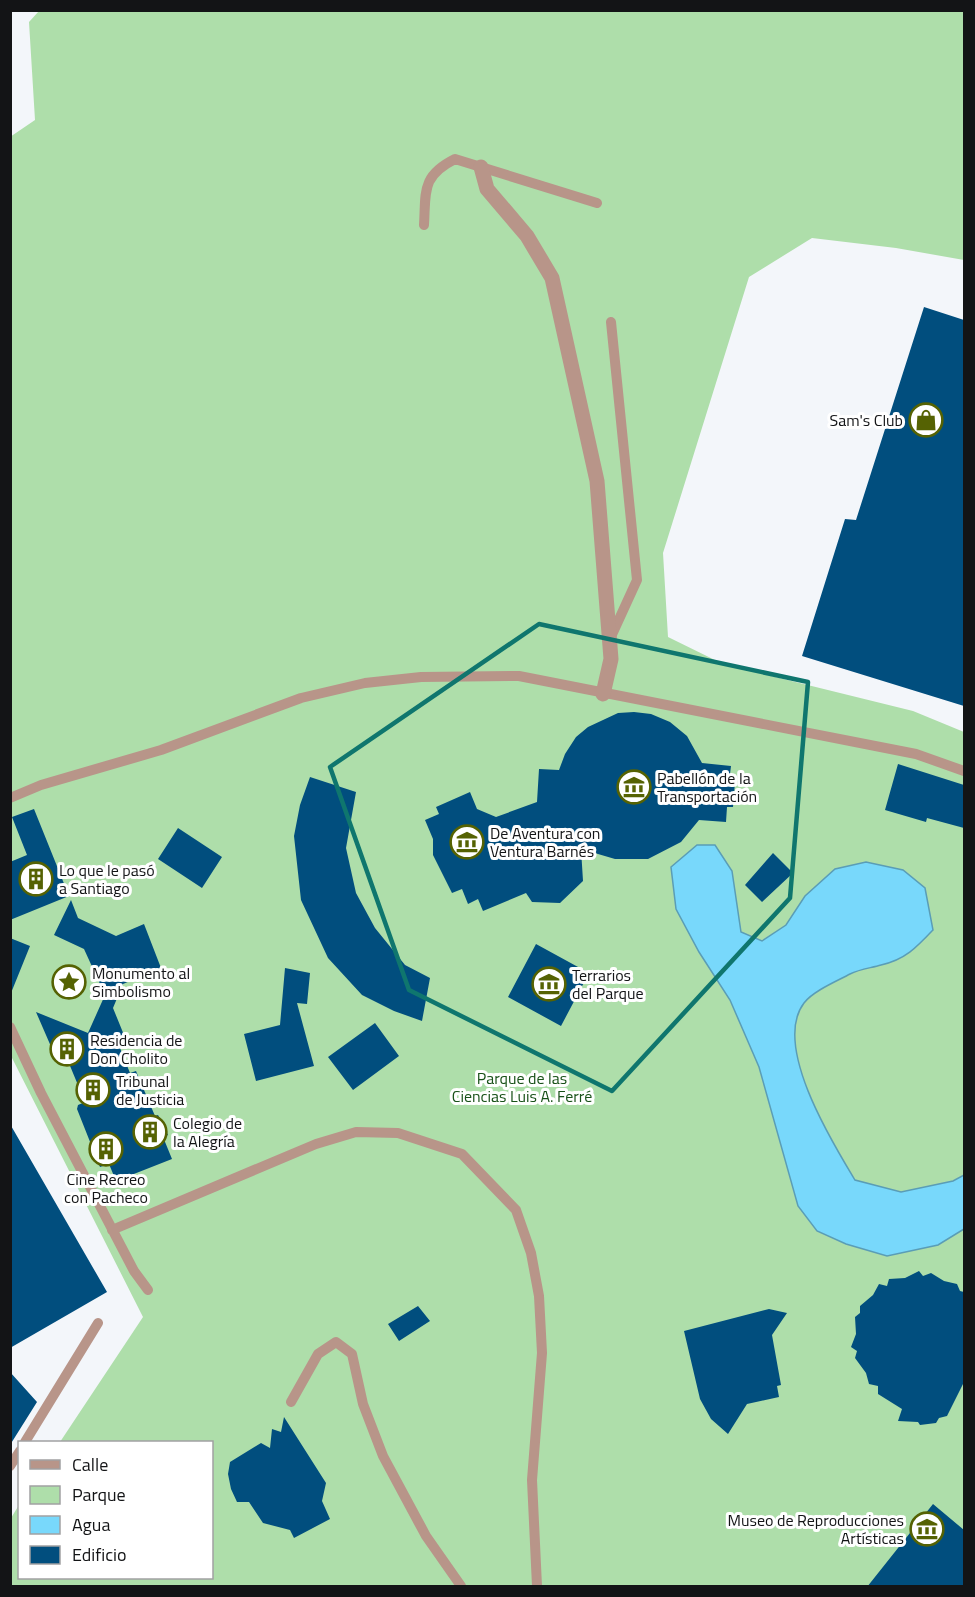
<svg xmlns="http://www.w3.org/2000/svg" width="975" height="1597" font-family="'Titillium Web',sans-serif">
<style>
.green{fill:#aedeaa}
.water{fill:#78d8fb;stroke:#5a9db6;stroke-width:1.5}
.building{fill:#014e7e}
.lines{fill:none;stroke-linecap:round;stroke-linejoin:round}
.lane{stroke:#b89589;stroke-width:10}
.street{stroke:#b89589;stroke-width:15}
.marked{fill:none;stroke:#0f766e;stroke-width:4.5;stroke-linejoin:round}
.labels{text-anchor:middle;dominant-baseline:central;stroke-width:6;stroke-linejoin:round;paint-order:stroke}
.poi-label{font-size:16px;fill:#131416;stroke:#fff;text-anchor:start}
.park-label{font-size:16px;fill:#185118;stroke:#fff}
</style>
<rect width="100%" height="100%" fill="#f3f6fa"/>
<!-- green -->
<path class="green" d="M39,11H964V260L896,248L812,238L749,277L663,553L668,637L723,664L913,711L964,732V1586H11V1518L19,1505L20,1578H212V1442H60L143,1317L11,1056L10,137L35,120L29,22Z"/>
<!-- water -->
<path class="water" d="M697,845H715L732,871L741,932L762,941L786,925L805,896L835,869L866,862L903,870L925,888L933,930C917,947 905,960 881,965C871,968 860,969 850,974C837,981 813,991 804,1003C772,1045 832,1142 855,1180L901,1192L953,1181L964,1175V1229L938,1245L887,1256L846,1244L817,1231L798,1206L759,1067L730,1000L699,952L676,909L671,867Z"/>
<!-- building -->
<path class="building" d="M924,307L964,320V706L802,656L845,519L856,520Z
M634,712L651,714L670,722L687,736L702,763L731,766L729,782H735L733,807H727L726,822L699,820L681,842L648,859H615L581,849L583,881L560,903L532,902L526,893L483,911L478,899L468,904L462,889L452,893L433,855V839L425,820L439,814L436,807L470,792L477,809L496,817L537,802L539,769L559,770L565,754L576,737L588,727L618,713Z
M898,764L964,785V828L927,818L926,822L885,810Z
M310,777L356,792L346,848L356,893L375,928L405,965L430,978L422,1021L394,1011L362,995L328,958L301,900L294,836L300,805Z
M34,809L69,896L10,920V862L27,855L12,817Z
M178,828L222,857L202,888L158,859Z
M773,853L793,873L762,902L745,885Z
M71,900L78,918L116,936L144,924L161,968L123,984L113,1008L124,1035L116,1038L130,1073L136,1071L155,1116L158,1115L168,1135L163,1137L172,1159L116,1181L109,1164L100,1167L77,1109L78,1105L85,1102L68,1061L59,1065L36,1012L88,1033L105,995L84,949L54,935Z
M10,938L30,946L11,993H10Z
M536,944L589,973L561,1026L508,997Z
M285,968L310,973L307,1004L297,1003L314,1066L256,1081L244,1034L280,1025Z
M375,1023L399,1056L353,1090L328,1057Z
M10,1124L107,1292L10,1348Z
M919,1271L923,1276L931,1273L944,1281L957,1284L960,1291L964,1292V1382L947,1416L939,1418L936,1423L920,1425L918,1422L898,1421L902,1409L878,1394V1386L869,1384L866,1373L855,1358L857,1351L851,1347L856,1334L855,1317L860,1313V1306L873,1295L879,1284L887,1286L889,1279L905,1278Z
M418,1306L430,1321L399,1341L388,1324Z
M769,1309L787,1313L772,1335L781,1385L777,1386L779,1397L747,1404L728,1434L711,1419L700,1399L684,1331Z
M10,1372L37,1402L10,1445Z
M284,1417L326,1483L322,1501L330,1519L294,1538L290,1530L263,1523L249,1502H237L231,1489L228,1474L230,1462L261,1443L270,1448L272,1429L281,1432Z
M933,1504L964,1530V1587H867Z"/>
<g class="lines">
<!-- lane -->
<path class="lane" d="M424,225C426,192 421,176 455,159L597,203
M610,639L637,580L611,322
M10,798L41,785L161,750L301,698L365,683L421,677L519,676L916,754L964,771
M10,1027L41,1093L134,1271L148,1290
M112,1230L316,1144L356,1132L398,1133L462,1154L516,1210L531,1253L539,1296L542,1353L532,1480L537,1586
M291,1402L318,1354L336,1342L352,1354L363,1404L383,1456L426,1536L461,1586
M25,1442L98,1323
M10,1466L20,1451"/>
<!-- street -->
<path class="street" d="M481,167L487,189L527,236L552,278L597,481L611,659L603,694"/>
</g>
<!-- marked area -->
<path class="marked" d="M539,624L808,682L790,898L612,1091L409,990L330,767Z"/>
<!-- icons -->
<defs>
<g id="shop-ring" transform="scale(1.725)"><circle r="9.5" fill="#fff" stroke="#556203" stroke-width="1.5"/><path d="M-5-2.5h2.3a2.7 3.5 0 0 1 5.4 0H5L5.5 6h-11ZM-1.5-2.5h3a1.5 2.3 0 0 0-3 0Z" fill="#556203"/></g>
<g id="museum-ring" transform="scale(1.725)"><circle r="9.5" fill="#fff" stroke="#556203" stroke-width="1.5"/><path d="M0-6L6-3V-2H-6V-3ZM-5-1h2V3h-2ZM-1-1h2V3h-2ZM3-1h2V3H3ZM-6 4H6V6H-6Z" fill="#556203"/></g>
<g id="building-ring" transform="scale(1.725)"><circle r="9.5" fill="#fff" stroke="#556203" stroke-width="1.5"/><path d="M-4-6H4V6H1V3H-1V6H-4ZM-2.5-4.3h1.7v1.8h-1.7ZM.8-4.3h1.7v1.8H.8ZM-2.5-1h1.7V.8h-1.7ZM.8-1h1.7V.8H.8Z" fill="#556203"/></g>
<g id="sight-ring" transform="scale(1.725)"><circle r="9.5" fill="#fff" stroke="#556203" stroke-width="1.5"/><path d="M0-6L1.8-2.2L6-1.7L2.9 1.2L3.7 5.4L0 3.3L-3.7 5.4L-2.9 1.2L-6-1.7L-1.8-2.2Z" fill="#556203"/></g>
</defs>
<g fill-rule="evenodd">
<use href="#shop-ring" x="926" y="420"/>
<use href="#museum-ring" x="634" y="787"/>
<use href="#museum-ring" x="467" y="842"/>
<use href="#building-ring" x="36" y="879"/>
<use href="#sight-ring" x="69" y="982"/>
<use href="#museum-ring" x="549" y="984"/>
<use href="#building-ring" x="67" y="1049"/>
<use href="#building-ring" x="93" y="1090"/>
<use href="#building-ring" x="150" y="1132"/>
<use href="#building-ring" x="106" y="1149"/>
<use href="#museum-ring" x="927" y="1529"/>
</g>
<g class="labels">
<!-- poi labels -->
<g class="poi-label">
<text x="903" y="420" text-anchor="end">Sam's Club</text>
<text x="657" y="778">Pabellón de la<tspan x="657" dy="18">Transportación</tspan></text>
<text x="490" y="833">De Aventura con<tspan x="490" dy="18">Ventura Barnés</tspan></text>
<text x="59" y="870">Lo que le pasó<tspan x="59" dy="18">a Santiago</tspan></text>
<text x="92" y="973">Monumento al<tspan x="92" dy="18">Simbolismo</tspan></text>
<text x="572" y="975">Terrarios<tspan x="572" dy="18">del Parque</tspan></text>
<text x="90" y="1040">Residencia de<tspan x="90" dy="18">Don Cholito</tspan></text>
<text x="116" y="1081">Tribunal<tspan x="116" dy="18">de Justicia</tspan></text>
<text x="173" y="1123">Colegio de<tspan x="173" dy="18">la Alegría</tspan></text>
<text x="106" y="1179" text-anchor="middle">Cine Recreo<tspan x="106" dy="18">con Pacheco</tspan></text>
<text x="904" y="1520" text-anchor="end">Museo de Reproducciones<tspan x="904" dy="18">Artísticas</tspan></text>
</g>
<!-- park labels -->
<g class="park-label">
<text x="522" y="1078">Parque de las<tspan x="522" dy="18">Ciencias Luis A. Ferré</tspan></text>
</g>
</g>
<!-- border -->
<rect width="975" height="1597" fill="none" stroke="#131416" stroke-width="24"/>
<!-- legend -->
<rect x="18" y="1441" width="195" height="138" fill="#ffffff" stroke="#a1a1a2" stroke-width="1.5"/>
<rect x="30" y="1460" width="30" height="9" fill="#b89589" stroke="#a1a1a2" stroke-width="1.5"/>
<text x="72" y="1471" font-size="18" fill="#131416">Calle</text>
<rect x="30" y="1486" width="30" height="18" fill="#aedeaa" stroke="#a1a1a2" stroke-width="1.5"/>
<text x="72" y="1501" font-size="18" fill="#131416">Parque</text>
<rect x="30" y="1516" width="30" height="18" fill="#78d8fb" stroke="#a1a1a2" stroke-width="1.5"/>
<text x="72" y="1531" font-size="18" fill="#131416">Agua</text>
<rect x="30" y="1546" width="30" height="18" fill="#014e7e" stroke="#a1a1a2" stroke-width="1.5"/>
<text x="72" y="1561" font-size="18" fill="#131416">Edificio</text>
</svg>
